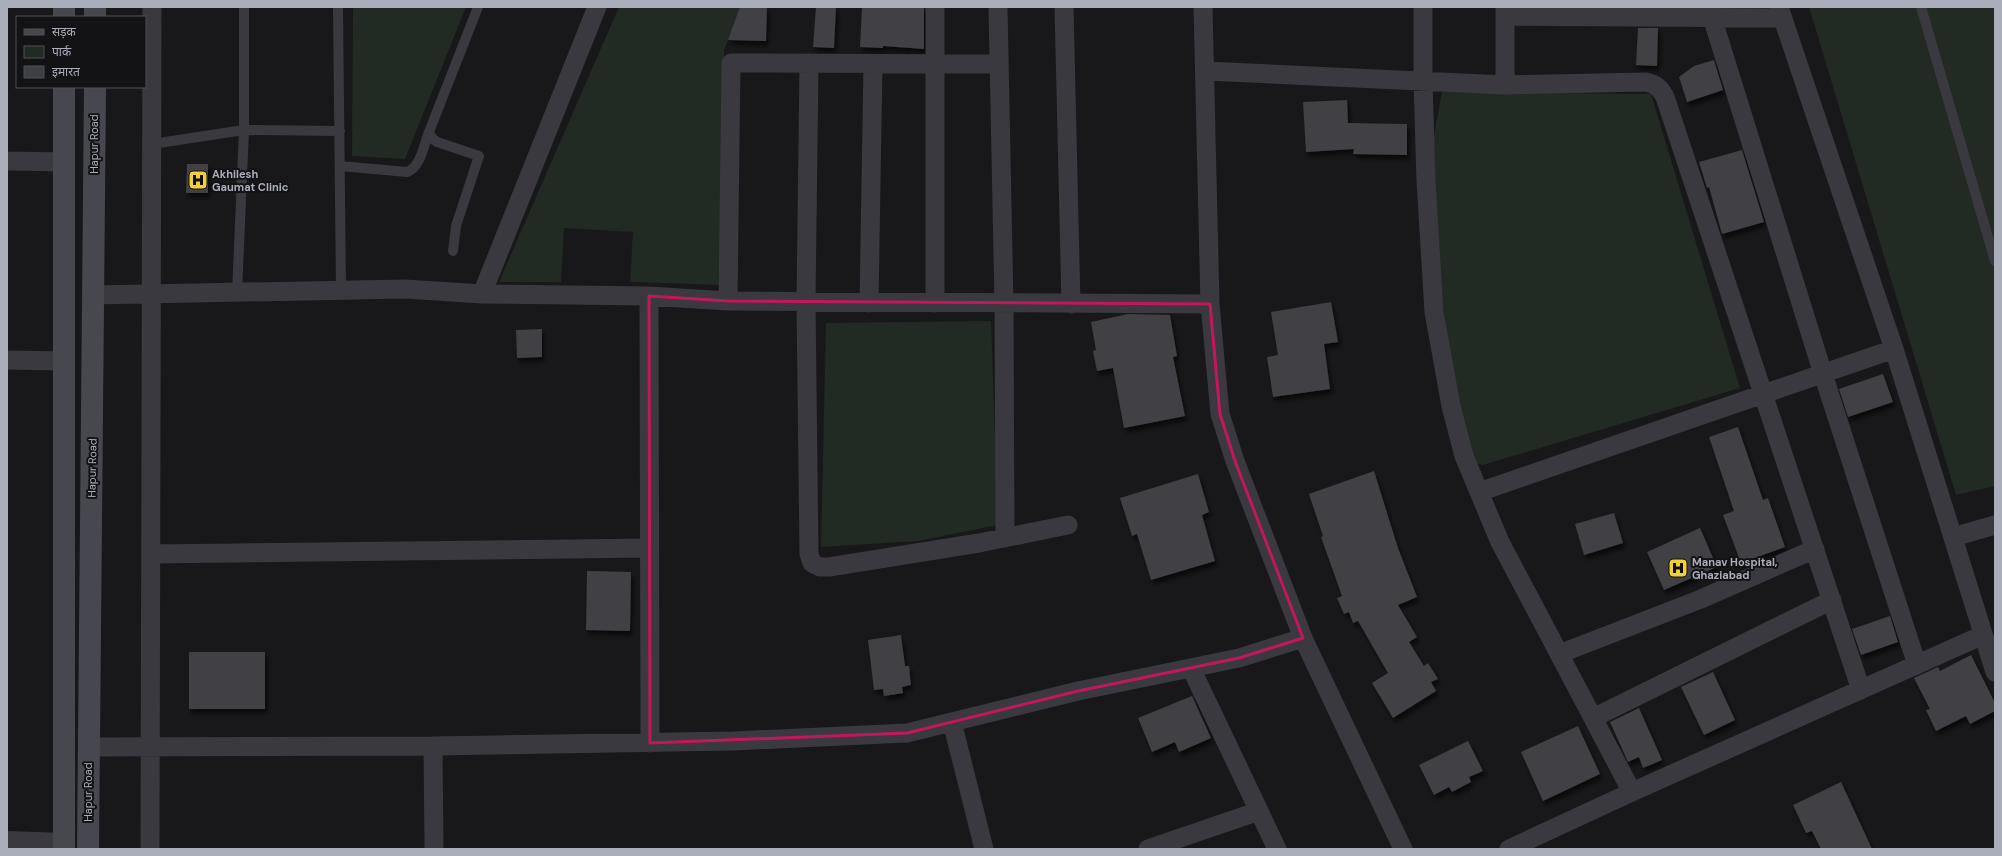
<svg xmlns="http://www.w3.org/2000/svg" width="2002" height="856" font-family="'DM Sans','Noto Sans Devanagari',sans-serif">
<style>
.green{fill:#222a24}
.building{fill:#3f4044;filter:url(#shadow)}
.lines{fill:none;stroke-linecap:round;stroke-linejoin:round}
.service{stroke:#39393f;stroke-width:10}
.minor{stroke:#39393f;stroke-width:19}
.tertiary{stroke:#39393f;stroke-width:22}
.secondary{stroke:#47484f;stroke-width:22}
.marked{fill:none;stroke:#c2185b;stroke-width:3;stroke-linejoin:round}
.labels{text-anchor:middle;dominant-baseline:central;stroke-width:4;stroke-linejoin:round;paint-order:stroke}
.street-label{font-size:11px;fill:#aaadba;stroke:#131315}
.poi-label{font-size:11px;font-weight:bold;fill:#aaadba;stroke:#131315;text-anchor:start}
</style>
<defs>
<filter id="shadow"><feDropShadow dx="2.5" dy="4.5" stdDeviation="2" flood-color="#0009"/></filter>
</defs>
<rect width="100%" height="100%" fill="#18181a"/>
<!-- green -->
<path class="green" d="M353,7H466L405,159L352,156Z
M619,7H742L724,50V285L630,282L633,232L564,228L561,282H499Z
M1809,7H1995V486L1956,495Z
M1442,92L1651,94L1740,388L1483,465L1474,463L1451,406L1431,152Z
M991,321L998,525L918,541L821,547L826,323Z"/>
<!-- building -->
<path class="building" d="M740,7H767L766,41L728,40Z
M816,7H836L834,48L813,47Z
M862,7H924V49L883,46V48L860,47Z
M1638,28H1658L1657,66L1636,65Z
M1714,60L1723,90L1687,102L1679,77L1694,66Z
M1347,100L1348,123L1407,124V155L1353,154L1354,149L1306,152L1303,102Z
M1742,150L1764,222L1722,234L1709,187L1707,188L1699,162Z
M187,164H208V193H186Z
M1331,302L1338,342L1324,344L1330,389L1273,397L1267,357L1278,355L1271,312Z
M1128,314L1170,315L1177,356L1173,357L1185,416L1124,428L1113,368L1097,371L1093,351L1096,350L1091,322Z
M542,329V357L517,358L516,330Z
M1883,374L1893,402L1848,417L1839,389Z
M1738,427L1763,500L1768,498L1785,547L1741,563L1723,515L1734,511L1709,437Z
M1374,471L1398,548L1417,597L1398,605L1417,637L1409,642L1424,666L1428,663L1438,679L1431,682L1436,691L1393,718L1372,683L1388,673L1358,621L1353,623L1349,612L1344,614L1337,598L1342,596L1321,537L1323,536L1309,494Z
M1198,474L1209,512L1202,515L1215,561L1151,580L1137,534L1132,536L1120,498Z
M1614,513L1623,543L1584,555L1575,524Z
M1700,528L1717,567L1664,590L1647,552Z
M587,571L631,572L630,631L586,630Z
M1890,616L1898,642L1861,655L1852,629Z
M901,635L905,666H909L911,685L902,687L903,693L884,696L883,689L874,690L868,640Z
M189,652H265V709H189Z
M1971,655L1995,703V711L1970,724L1966,716L1936,731L1926,710L1930,709L1914,678L1938,667L1940,671Z
M1713,672L1735,720L1704,735L1681,687Z
M1192,696L1211,738L1179,752L1175,742L1152,752L1138,718Z
M1639,708L1662,760L1643,768L1639,757L1628,762L1610,722Z
M1578,726L1600,774L1543,801L1521,752Z
M1468,741L1483,771L1469,777L1471,782L1452,792L1449,787L1434,795L1419,765Z
M1841,782L1872,849H1821L1812,831L1806,833L1793,805Z"/>
<g class="lines">
<!-- service -->
<path class="service" d="M338,7L341,290
M1921,7L1995,261
M152,144L244,130L340,131
M340,166L407,172C421,167 424,144 429,132
M453,251L456,226L479,156L437,142L432,138L429,132L478,7
M237,293L244,130V7"/>
<!-- minor -->
<path class="minor" d="M935,7V303
M998,7L1004,304L1005,538
M1064,7L1071,304
M1203,7L1210,304L1220,414L1235,461L1303,638L1403,849
M1423,7V81L1426,181L1434,312L1451,406L1464,456L1500,542L1632,792
M1505,7V85
M1779,7L1894,349L1995,672
M1505,16L1783,18
M1712,17L1823,374L1917,665
M809,63L806,302L809,554L812,563L820,567H829L979,543L1068,525
M1206,71L1505,85L1646,82C1656,84 1660,88 1665,97L1861,690
M7,161L64,162
M482,294L597,7
M93,295L405,289L482,294L649,296L728,301L1210,304
M649,296L650,743
M728,301L731,63L999,64
M869,303L873,64
M7,360L64,361
M1479,492L1894,349
M1953,537L1995,525
M151,554L649,548
M1559,654L1701,599L1815,549
M1191,668L1277,849
M1593,718L1832,600
M952,722L984,849
M433,746L434,849
M89,747L433,746L733,741L907,733L1078,691L1239,658L1303,638
M150,849L152,7
M1148,849L1259,811
M1509,849L1632,792L1983,635"/>
<!-- tertiary -->
<path class="tertiary" d="M7,842L64,844"/>
<!-- secondary -->
<path class="secondary" d="M64,7V17
M95,17V7
M64,87V849
M88,849L95,87"/>
</g>
<!-- marked area -->
<path class="marked" d="M649,296L728,301L1210,304L1220,414L1235,461L1303,638L1239,658L1078,691L907,733L650,743Z"/>
<!-- icons -->
<defs>
<g id="hospital-square" transform="scale(1)"><rect x="-9" y="-9" width="18" height="18" rx="4" fill="#f1cf39" stroke="#131315"/><path d="M-5-5h3v3.5h4V-5h3V5h-3V1.5h-4V5h-3Z" fill="#111"/></g>
</defs>
<g fill-rule="evenodd">
<use href="#hospital-square" x="198" y="180"/>
<use href="#hospital-square" x="1678" y="568"/>
</g>
<g class="labels">
<!-- street labels -->
<g class="street-label">
<text transform="translate(94 144) rotate(-90)">Hapur Road</text>
<text transform="translate(92 468) rotate(-89)">Hapur Road</text>
<text transform="translate(88 792) rotate(-90)">Hapur Road</text>
</g>
<!-- poi labels -->
<g class="poi-label">
<text x="212" y="174">Akhilesh<tspan x="212" dy="13">Gaumat Clinic</tspan></text>
<text x="1692" y="562">Manav Hospital,<tspan x="1692" dy="13">Ghaziabad</tspan></text>
</g>
</g>
<!-- border -->
<rect width="2002" height="856" fill="none" stroke="#aaadba" stroke-width="16"/>
<!-- legend -->
<rect x="16" y="16" width="130" height="72" fill="#131315" stroke="#4f5157"/>
<rect x="24" y="29" width="20" height="6" fill="#47484f" stroke="#4f5157"/>
<text x="52" y="36" font-size="12" fill="#aaadba">सड़क</text>
<rect x="24" y="46" width="20" height="12" fill="#222a24" stroke="#4f5157"/>
<text x="52" y="56" font-size="12" fill="#aaadba">पार्क</text>
<rect x="24" y="66" width="20" height="12" fill="#3f4044" stroke="#4f5157"/>
<text x="52" y="76" font-size="12" fill="#aaadba">इमारत</text>
</svg>
